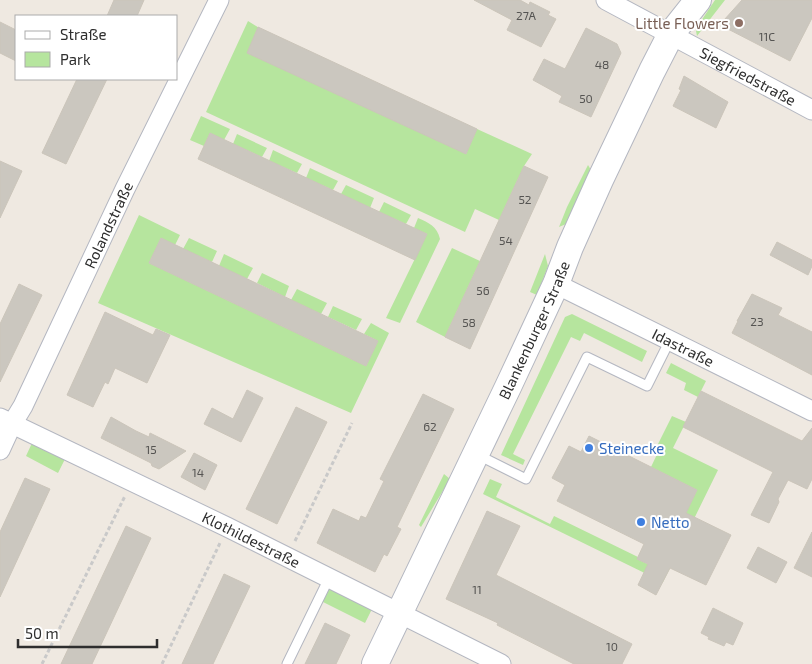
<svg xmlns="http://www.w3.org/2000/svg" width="812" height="664" font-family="'Exo 2',sans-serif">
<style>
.green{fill:#b6e59e}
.building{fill:#cbc7bf;stroke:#cbc5ba}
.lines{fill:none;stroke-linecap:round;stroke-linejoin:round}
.service-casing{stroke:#b4b7c1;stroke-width:11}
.minor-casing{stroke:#b4b7c1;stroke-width:21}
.secondary-casing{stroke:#b4b7c1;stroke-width:28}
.path{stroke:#c9c9c9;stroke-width:3;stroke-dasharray:4 2.5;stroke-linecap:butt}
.service{stroke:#fff;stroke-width:9}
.minor{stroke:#fff;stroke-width:19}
.secondary{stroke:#fff;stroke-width:26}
.education-dot{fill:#8d6e63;stroke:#fff;stroke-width:2}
.shop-dot{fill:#3f7fe0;stroke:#fff;stroke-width:2}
.labels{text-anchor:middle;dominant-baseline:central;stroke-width:4;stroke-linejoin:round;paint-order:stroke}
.number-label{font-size:12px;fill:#555452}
.education-label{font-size:15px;fill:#785e54;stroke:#fff;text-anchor:end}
.street-label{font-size:15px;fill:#2e2e2e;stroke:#fff}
.shop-label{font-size:15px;fill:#366cbe;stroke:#fff;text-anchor:start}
</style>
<rect width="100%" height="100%" fill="#efe9e1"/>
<!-- green -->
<path class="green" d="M715,0H725L697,36L696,31L697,27Z
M248,21L466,154L477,129L532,154L524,166L499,220L475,209L465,232L206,112Z
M201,116L230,129L224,140L210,133L204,146L190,140Z
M237,134L267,148L262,157L233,144Z
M273,150L302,164L297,173L269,161Z
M588,165L591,170L566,224L559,227L567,207Z
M310,168L338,181L333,190L306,178Z
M346,185L374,198L370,208L341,194Z
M384,202L411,215L406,224L379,212Z
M139,215L180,235L175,245L161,238L149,263L366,366L378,341L364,334L371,323L389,333L351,413L98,303Z
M418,218C429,223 437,226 440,239L400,323L386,318L427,234L414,228Z
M189,238L217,251L212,262L183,249Z
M452,248L480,261L445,337L416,322Z
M224,254L253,268L247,279L219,266Z
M545,254L548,266L537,295L530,292Z
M262,273L289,286L285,297L257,283Z
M297,289L327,303L321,314L291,300Z
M333,306L362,319L356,330L328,317Z
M572,314L647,351L642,362L584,333L580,341L571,337L513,454L525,460L523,465L501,455L565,317Z
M671,363L706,381L698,397L684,390L686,383L666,373Z
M672,416L686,422L673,448L718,470L663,582L483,494L490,479L502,484L496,497L550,524L554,516L638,557L637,559L658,569L697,490L651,467L660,448L657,446Z
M32,443L65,459L58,473L26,456Z
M444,474L450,479L421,527L419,525Z
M328,587L372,609L365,623L321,601Z"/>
<!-- building -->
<path class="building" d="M114,0H144L137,16H107Z
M474,0H520L529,5L530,2L550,12L548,15L556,19L541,47L507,30L512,20Z
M742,0H812V18L790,61L726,28L724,20Z
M0,22L16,30V61L0,53Z
M258,27L477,129L466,154L247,53Z
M586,28L617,44L621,53L591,117L559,102L562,96L533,80L544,59L565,69Z
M684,76L728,102L716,128L673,106L681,90L679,89Z
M77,79H107L66,164L42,153Z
M210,133L427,234L415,260L198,159Z
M0,161L22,171L0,218Z
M524,166L548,177L470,349L445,337Z
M161,238L378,341L366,366L149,263Z
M777,242L812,260V266L808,275L770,255Z
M19,284L42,295L0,382V324Z
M752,294L782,308L778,315L812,332V375L732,333L738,321H737Z
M105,312L153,335L156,329L170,335L147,383L115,368L108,384L105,382L93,407L67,395Z
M247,390L263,398L241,442L204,424L212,408L233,419Z
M701,391L802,441L812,428V479L807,489L788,480L778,499L779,502L769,523L751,515L773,472L683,427Z
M423,394L454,409L397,527L401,529L387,556L384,554L375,572L317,543L333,509L359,521L361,516L366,518L384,481L380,479Z
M296,407L327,422L277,524L246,509Z
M111,417L136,431L149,437L150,433L186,451L159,469L152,466L151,463L101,438Z
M589,436L697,490L686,513L731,535L706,585L670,568L656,595L638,585L648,564L637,559L644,544L557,501L565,485L552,478L569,446L581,452Z
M194,453L217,465L205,490L181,477Z
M25,478L50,489L0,597V532Z
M487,511L520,526L496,575L632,644L622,664H574L497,625L498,623L446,599Z
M126,526L151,538L92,664H61Z
M812,532V577L794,568Z
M758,547L787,562L776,583L747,568Z
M224,574L250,586L213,664H182Z
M713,608L743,623L733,645L726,642L724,646L708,639L709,637L701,633Z
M325,623L350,635L336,664H305Z"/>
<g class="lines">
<!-- service casing -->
<g class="service-casing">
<path id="service" d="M478,455L526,479L587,357L647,386L670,340
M287,664L329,578"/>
</g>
<!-- minor casing -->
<g class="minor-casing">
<g id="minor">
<path id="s1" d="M606,0L812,110"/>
<path id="s2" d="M556,284L812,411"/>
<path id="s3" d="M0,418L227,527L501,664"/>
<path id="s4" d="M0,450L12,424L23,406L125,189L219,0"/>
</g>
</g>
<!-- secondary casing -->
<g class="secondary-casing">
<g id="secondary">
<path id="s5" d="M375,664L508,387L556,284L570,247L600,180L652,71L671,34L698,0"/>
</g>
</g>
<!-- path -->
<path class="path" d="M295,541L352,423
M42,664L125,496
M162,664L220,543"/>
<!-- service -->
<use href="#service" class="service"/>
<!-- minor -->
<use href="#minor" class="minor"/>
<!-- secondary -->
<use href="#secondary" class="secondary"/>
</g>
<!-- markers -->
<circle class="education-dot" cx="739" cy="23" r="5"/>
<g class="shop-dot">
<circle cx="589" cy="448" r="5"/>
<circle cx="641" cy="522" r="5"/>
</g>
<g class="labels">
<!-- number labels -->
<g class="number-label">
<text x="526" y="15">27A</text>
<text x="767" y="36">11C</text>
<text x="602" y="64">48</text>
<text x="586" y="98">50</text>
<text x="525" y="199">52</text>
<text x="506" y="240">54</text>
<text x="483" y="290">56</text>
<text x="757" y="321">23</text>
<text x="469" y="322">58</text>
<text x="430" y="426">62</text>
<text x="151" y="449">15</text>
<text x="198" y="472">14</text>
<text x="477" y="589">11</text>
<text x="612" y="646">10</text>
</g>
<!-- education labels -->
<g class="education-label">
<text x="729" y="23">Little Flowers</text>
</g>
<!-- street labels -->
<g class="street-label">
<text stroke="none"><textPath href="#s1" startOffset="161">Siegfriedstraße</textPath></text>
<text stroke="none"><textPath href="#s4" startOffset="250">Rolandstraße</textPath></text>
<text stroke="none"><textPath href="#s5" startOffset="370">Blankenburger Straße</textPath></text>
<text stroke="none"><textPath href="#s2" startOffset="142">Idastraße</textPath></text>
<text stroke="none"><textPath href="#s3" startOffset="279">Klothildestraße</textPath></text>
</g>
<!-- shop labels -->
<g class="shop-label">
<text x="599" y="448">Steinecke</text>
<text x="651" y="522">Netto</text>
</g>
</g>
<!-- legend -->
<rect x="15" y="15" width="162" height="65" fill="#ffffff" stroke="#ababab"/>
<rect x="25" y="31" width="25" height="8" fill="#ffffff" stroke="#ababab"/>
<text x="60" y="40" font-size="15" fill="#2e2e2e">Straße</text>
<rect x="25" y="52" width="25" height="15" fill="#b6e59e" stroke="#ababab"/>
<text x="60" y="65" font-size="15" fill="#2e2e2e">Park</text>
<!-- scale -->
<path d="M18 639v8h139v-8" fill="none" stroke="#2e2e2e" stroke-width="2.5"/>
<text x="25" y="639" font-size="15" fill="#2e2e2e" stroke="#ffffff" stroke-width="4" paint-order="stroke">50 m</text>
</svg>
